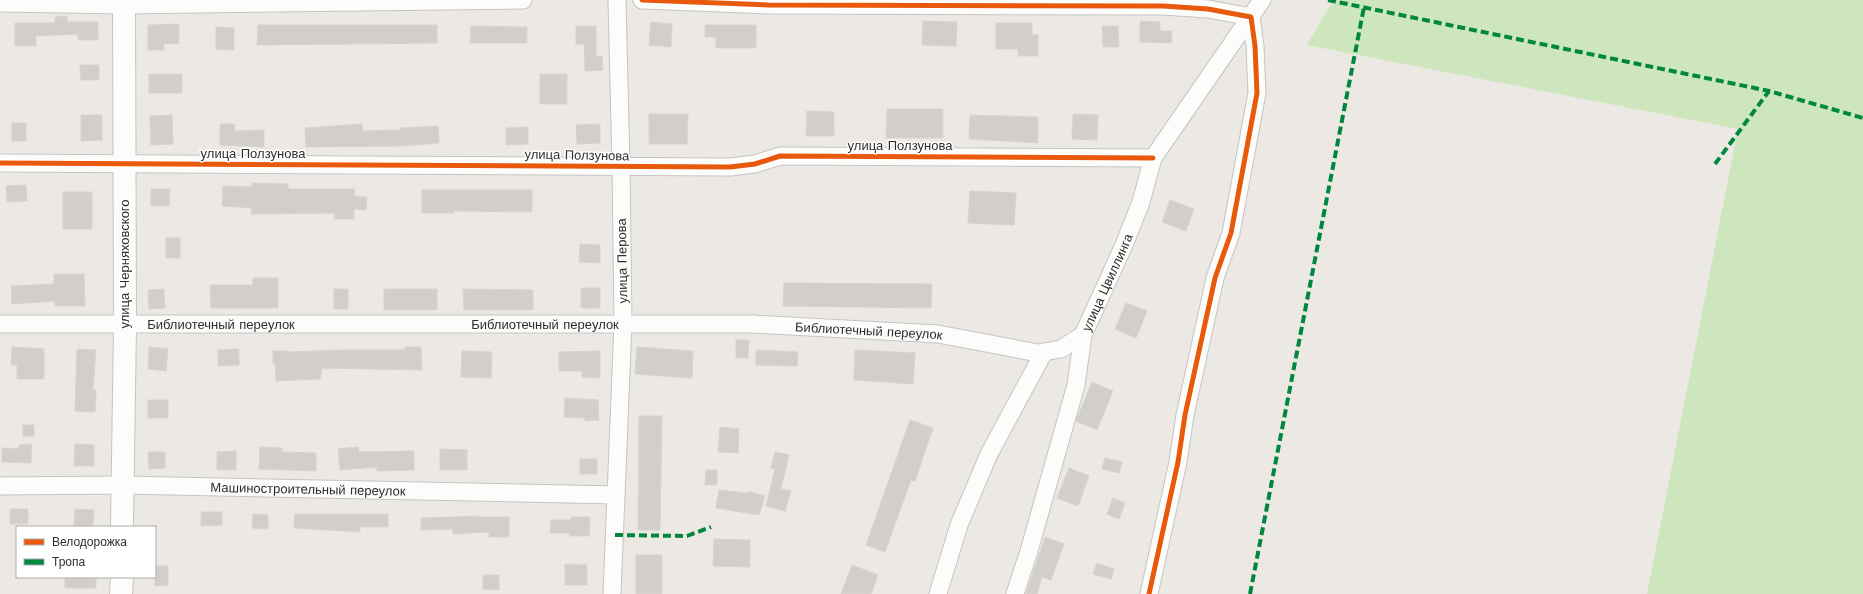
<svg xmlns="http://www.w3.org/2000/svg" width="1863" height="594" font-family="'Work Sans',sans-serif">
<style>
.green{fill:#cee6be}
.building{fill:#d1cecb;stroke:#d7d4d0}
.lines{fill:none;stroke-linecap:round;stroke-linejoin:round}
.street-casing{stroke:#c5c4c5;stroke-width:19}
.secondary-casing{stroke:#c5c4c5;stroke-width:24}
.street{stroke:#fcfcfb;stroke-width:17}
.secondary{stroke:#fcfcfb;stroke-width:22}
.quiet{stroke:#00873e;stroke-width:4;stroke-dasharray:8 4;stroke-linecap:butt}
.cycleway-casing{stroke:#fff;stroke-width:8}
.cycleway{stroke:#e8590c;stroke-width:5}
.labels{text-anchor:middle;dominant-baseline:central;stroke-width:3;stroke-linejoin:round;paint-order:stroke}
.street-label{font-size:13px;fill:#2e2e2e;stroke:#fff}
</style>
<rect width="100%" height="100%" fill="#ece8e4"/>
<!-- green -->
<path class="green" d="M1333,0H1863V594H1647L1738,129L1307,45Z"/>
<!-- building -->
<path class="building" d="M67,16V22H98V40H78V34L36,36V46H15V23H55V17Z
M923,21L957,22L956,46L922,45Z
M1140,21L1160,22V31H1172L1171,43L1140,42Z
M651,22L672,24L671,47L649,45Z
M996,23H1032V35H1038V56H1018V49H996Z
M179,24V43L164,44V50H148V25Z
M258,25H437V43L257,45Z
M705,25H756V48H716V37H705Z
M471,26L527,27V43H470Z
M576,26H596V56H602L603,70L585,71L584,44H576Z
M1102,26H1118L1119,47H1103Z
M216,27L234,28V50L216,49Z
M80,65H99V80H81Z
M149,74H182V93H149Z
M540,74H567V104H540Z
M887,109H943V138H886Z
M807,111L834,112V136H806Z
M649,114H688L687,144H649Z
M1073,114L1098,115L1097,140L1072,139Z
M81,115H102V140L81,141Z
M172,115L173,144L151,145L150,116Z
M970,115L1038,117V143L969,139Z
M12,123H26V141H12Z
M220,124H235V131L264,130V147L220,145Z
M362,124L363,131L401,130V128L438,126L439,143L401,146L306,147L305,128Z
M600,124V143L577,144L576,125Z
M528,127V144L506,145V128Z
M252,183L288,184V189H355L354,196L367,197L366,210L354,209V219H334L335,213L251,214L252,208L222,206L223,186L252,187Z
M26,185L27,201L7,202L6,186Z
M151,189H170L169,206H151Z
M422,190H532V212L454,211V213H422Z
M970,191L1016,193L1014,225L968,223Z
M63,192H92V229H63Z
M1170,200L1194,209L1186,231L1162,222Z
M166,238H180V258H166Z
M580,244L600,245V263L579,262Z
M54,274H84L85,306H55V301L12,304L11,286L54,284Z
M253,278H278V308H211L210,285H253Z
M784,283L932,284L931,308L783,306Z
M581,288H600V308H581Z
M164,289L165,308L149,309L148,290Z
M334,289H348V309H334Z
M384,289H437V310H384Z
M463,289L533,290V310H464Z
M1126,303L1147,311L1136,338L1115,329Z
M736,340H749L748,358H736Z
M12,347L44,349V379H17V365H11Z
M149,347L168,349L166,371L148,369Z
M405,347H421L422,370L322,368L320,379L276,381L275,363H273V351H288V352L339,350H405Z
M637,347L693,351L692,378L635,374Z
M77,349L96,350L93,390H96L95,412L75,411Z
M239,349V365L218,366V350Z
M756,350L798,352L797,366L756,365Z
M855,350L915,353L913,384L854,380Z
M462,351L492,352L491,378L461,377Z
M600,351V378L582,377V371H559V352Z
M1092,382L1113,391L1097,430L1076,421Z
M565,398L598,400L599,420L585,421V418L564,417Z
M148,400H168V418H148Z
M639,416H662L660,530H638Z
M910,420L933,428L915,481L911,480L885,552L866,545Z
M23,425H34V436H23Z
M720,427L739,429L738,453L718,452Z
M32,444L31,463L2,462V448L19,449V445Z
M75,444L94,445V466H74Z
M260,447L282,448V452L316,453V471L259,469Z
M358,447L359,452L414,451V470L377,471V467L340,470L338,449Z
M440,449L467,450V470H440Z
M236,451V470H217V452Z
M148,452H165V468L149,469Z
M775,452L789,455L781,489L791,491L785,511L766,506L775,469L771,468Z
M1105,458L1122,462L1119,473L1102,469Z
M580,459H597V474H580Z
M1069,468L1089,476L1078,506L1057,498Z
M706,470H717V485H705Z
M719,490L748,493V491L765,496L759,515L716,508Z
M1113,498L1125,503L1119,519L1107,514Z
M10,509H28V524H10Z
M75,509L94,510L93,527H74Z
M201,512H222V525L201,526Z
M253,514L268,515V529L252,528Z
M295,514H388V527H360V532L294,528Z
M480,516V517H509V537H489V532L453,534V529L421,530V518Z
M571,517H590L589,536H570V533H550L551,520H571Z
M1045,537L1064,544L1051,580L1042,577L1037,594H1026Z
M714,539L750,540V567L713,566Z
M636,555H662V594H636Z
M1097,563L1114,569L1111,579L1093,574Z
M565,564L587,565V585H565Z
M852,565L878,575L871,594H841Z
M155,566H168V585L155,586Z
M483,575H499V590L483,589Z
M65,577H96V588H65Z"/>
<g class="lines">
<!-- street casing -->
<g class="street-casing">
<g id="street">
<path d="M642,0L768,5L1163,6L1208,9L1251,17L1255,46L1257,93L1231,233L1215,278L1185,415L1178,462L1149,594"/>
<path d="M0,3L124,5L523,0"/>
<path d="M0,163L730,167L755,164L780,156L1153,158"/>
<path id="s1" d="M0,324H752L938,334L1038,353L1061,349L1083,335"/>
<path id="s2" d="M0,486L123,485L616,495"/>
<path d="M612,594L623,323L621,166L617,0"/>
<path d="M938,594L959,525L989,454L1044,352"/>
<path id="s3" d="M1015,594L1029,551L1076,385L1083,335L1124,245L1141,202L1153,158L1262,0"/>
</g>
</g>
<!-- secondary casing -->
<g class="secondary-casing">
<path id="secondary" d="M122,527L125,325L124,0
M121,594L122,577"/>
</g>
<!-- street -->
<use href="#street" class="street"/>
<!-- secondary -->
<use href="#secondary" class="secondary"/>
<!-- quiet -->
<path class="quiet" d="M1328,0L1769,91
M1715,164L1769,91L1863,118
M615,535L687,536L711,527
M1250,594L1364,7"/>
<!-- cycleway casing -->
<g class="cycleway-casing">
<path id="cycleway" d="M642,0L768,5L1163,6L1208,9L1251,17L1255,46L1257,93L1231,233L1215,278L1185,415L1178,462L1149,594
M0,163L730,167L755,164L780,156L1153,158"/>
</g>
<!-- cycleway -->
<use href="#cycleway" class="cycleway"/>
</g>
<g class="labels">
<!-- street labels -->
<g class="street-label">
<text x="900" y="145">улица Ползунова</text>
<text x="253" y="153">улица Ползунова</text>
<text transform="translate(577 155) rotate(1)">улица Ползунова</text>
<text transform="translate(622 261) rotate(-91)">улица Перова</text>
<text transform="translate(124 264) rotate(-90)">улица Черняховского</text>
<text stroke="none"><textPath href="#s3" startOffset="326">улица Цвиллинга</textPath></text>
<text stroke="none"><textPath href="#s1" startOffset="545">Библиотечный переулок</textPath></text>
<text stroke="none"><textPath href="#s1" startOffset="221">Библиотечный переулок</textPath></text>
<text stroke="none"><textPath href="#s1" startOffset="869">Библиотечный переулок</textPath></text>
<text stroke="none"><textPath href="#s2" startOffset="308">Машиностроительный переулок</textPath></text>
</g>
</g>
<!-- legend -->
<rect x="16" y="526" width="140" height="52" fill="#ffffff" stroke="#ababab"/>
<rect x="24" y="539" width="20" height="6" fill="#e8590c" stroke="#ababab"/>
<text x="52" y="546" font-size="12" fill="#2e2e2e">Велодорожка</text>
<rect x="24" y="559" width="20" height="6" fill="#00873e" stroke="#ababab"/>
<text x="52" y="566" font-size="12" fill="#2e2e2e">Тропа</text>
</svg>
